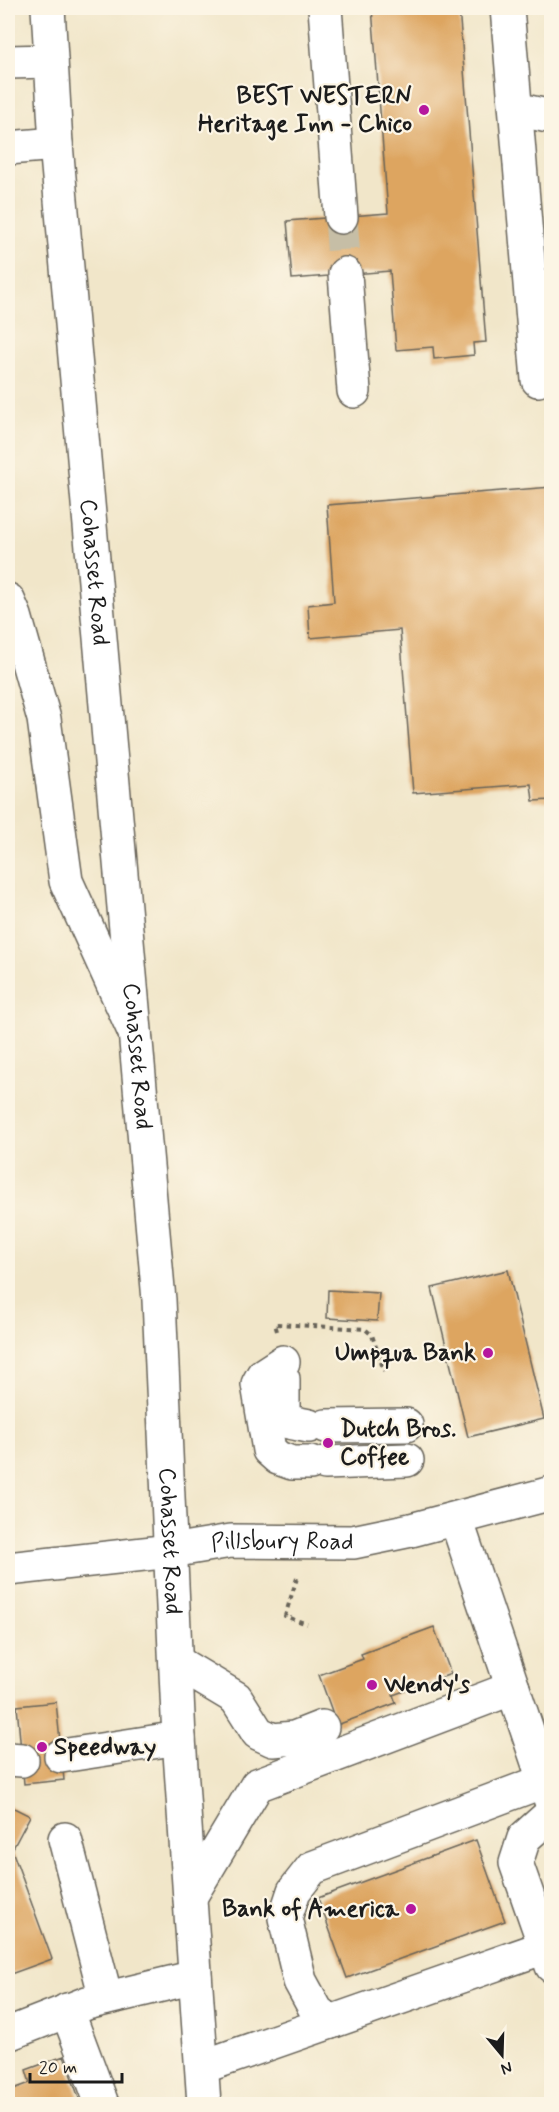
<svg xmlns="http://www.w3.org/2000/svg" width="559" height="2112" font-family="Mynerve,sans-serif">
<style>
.building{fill:#dda561}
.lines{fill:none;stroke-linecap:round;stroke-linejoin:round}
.minor-tunnel{stroke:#c6bea6;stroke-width:33;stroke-dasharray:33 16;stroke-linecap:butt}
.minor-casing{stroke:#676359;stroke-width:36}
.major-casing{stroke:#676359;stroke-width:36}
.highway-casing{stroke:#676359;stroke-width:36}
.path{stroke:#676359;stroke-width:4;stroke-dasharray:4.5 4.5;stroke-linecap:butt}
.minor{stroke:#fff;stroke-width:33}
.major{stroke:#fff;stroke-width:33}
.highway{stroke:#fff;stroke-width:33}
.poi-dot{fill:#b5179e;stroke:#fcf5e5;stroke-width:2}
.labels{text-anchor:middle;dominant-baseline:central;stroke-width:4.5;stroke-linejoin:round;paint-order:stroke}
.poi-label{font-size:24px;font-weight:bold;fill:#1c1c1c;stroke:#fcf5e5;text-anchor:end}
.street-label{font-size:24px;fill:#1c1c1c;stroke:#fcf5e5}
</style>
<rect width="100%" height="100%" fill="#fcf5e5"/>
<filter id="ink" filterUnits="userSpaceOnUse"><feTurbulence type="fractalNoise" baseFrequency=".0167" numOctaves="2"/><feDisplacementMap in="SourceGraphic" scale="12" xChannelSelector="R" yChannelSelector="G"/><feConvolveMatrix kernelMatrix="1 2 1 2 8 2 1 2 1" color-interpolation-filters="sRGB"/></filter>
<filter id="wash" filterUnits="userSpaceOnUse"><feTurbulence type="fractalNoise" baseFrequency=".008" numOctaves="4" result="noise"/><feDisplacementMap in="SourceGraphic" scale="24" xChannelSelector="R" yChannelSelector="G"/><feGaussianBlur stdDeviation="1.35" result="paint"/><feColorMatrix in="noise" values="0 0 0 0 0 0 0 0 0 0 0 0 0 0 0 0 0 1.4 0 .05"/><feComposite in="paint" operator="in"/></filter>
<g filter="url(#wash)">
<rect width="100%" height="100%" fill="#f1e6c9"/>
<g id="blocks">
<!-- building -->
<path class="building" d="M372,8H459L486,342L473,343L474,355L434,359L433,347L396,350L390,271L292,279L287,221L388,213Z
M552,487V800L533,801L531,784L413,793L400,630L310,638L308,605L334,602L327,505Z
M508,1270L544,1419L468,1437L432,1288Z
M328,1290L379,1293L377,1321L327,1318Z
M434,1627L451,1674L393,1695L396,1703L337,1725L319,1675L363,1659L361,1654Z
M56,1702L64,1780L24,1784L17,1706Z
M8,1805L30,1816L12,1850L52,1959L8,1975Z
M476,1840L505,1921L347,1978L318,1898Z
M64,2056L81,2104H8V2091L30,2083L26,2070Z"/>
</g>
</g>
<g filter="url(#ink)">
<use href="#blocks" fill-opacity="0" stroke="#676359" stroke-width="1.5"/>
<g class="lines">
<!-- minor-tunnel -->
<path class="minor-tunnel" d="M341,217L345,274"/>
<!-- minor casing -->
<g class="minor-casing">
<g id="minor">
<path d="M325,8L341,217"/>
<path d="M507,8L538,380"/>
<path d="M516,109L552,117"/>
<path d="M345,274L354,391"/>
<path d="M283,1362L263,1375L258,1384L269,1450L278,1458L292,1463H310"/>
<path d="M283,1379V1414L289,1422L309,1426"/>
<path d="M326,1426L406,1425"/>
<path d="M325,1463L407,1460"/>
<path d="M456,1519L552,1804"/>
<path id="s1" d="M8,1569L171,1551L231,1541L353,1542L411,1530L552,1493"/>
<path d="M176,1662L236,1698L258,1733L273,1740L294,1738L322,1727"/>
<path d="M61,1756L179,1738"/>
<path d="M8,1759L22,1760"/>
<path d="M552,1813L524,1838L516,1863L552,1966"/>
<path d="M65,1839L106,1998"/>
<path d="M190,1897L257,1785L513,1688"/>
<path d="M67,2010L102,2104"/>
<path d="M331,2022L317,2012L300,1981L285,1918L294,1891L312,1868L544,1781"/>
<path d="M8,2034L87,2003L195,1977"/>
<path d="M202,2067L545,1947"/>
</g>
</g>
<!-- major casing -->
<g class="major-casing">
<g id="major">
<path id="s2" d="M48,8L56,144L159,1300L179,1738L204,2104"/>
</g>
</g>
<!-- highway casing -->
<g class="highway-casing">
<path id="highway" d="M8,62L51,61
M8,148L56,144
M8,600L15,616L44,719L66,881L135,1033"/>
</g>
<!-- path -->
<path class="path" d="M277,1331L275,1324L365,1329L372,1335L384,1371
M297,1578L285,1616L307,1624"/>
<!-- minor -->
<use href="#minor" class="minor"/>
<!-- major -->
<use href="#major" class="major"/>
<!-- highway -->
<use href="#highway" class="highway"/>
</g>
</g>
<!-- markers -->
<g class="poi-dot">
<circle cx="424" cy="110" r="6"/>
<circle cx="488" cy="1353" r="6"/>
<circle cx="328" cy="1443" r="6"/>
<circle cx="372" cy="1685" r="6"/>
<circle cx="42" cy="1747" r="6"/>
<circle cx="411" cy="1909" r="6"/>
</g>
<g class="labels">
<!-- poi labels -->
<g class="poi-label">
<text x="412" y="96">BEST WESTERN<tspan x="412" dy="28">Heritage Inn - Chico</tspan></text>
<text x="476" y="1353">Umpqua Bank</text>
<text x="340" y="1429" text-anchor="start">Dutch Bros.<tspan x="340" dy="28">Coffee</tspan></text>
<text x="384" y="1685" text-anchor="start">Wendy's</text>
<text x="54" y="1747" text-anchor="start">Speedway</text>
<text x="399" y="1909">Bank of America</text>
</g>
<!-- street labels -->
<g class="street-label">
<text stroke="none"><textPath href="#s2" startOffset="566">Cohasset Road</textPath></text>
<text stroke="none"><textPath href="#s2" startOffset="1052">Cohasset Road</textPath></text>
<text stroke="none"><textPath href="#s2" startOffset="1538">Cohasset Road</textPath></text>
<text stroke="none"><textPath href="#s1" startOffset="276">Pillsbury Road</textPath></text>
</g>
</g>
<!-- margin -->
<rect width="559" height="2112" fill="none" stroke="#fcf5e5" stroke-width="30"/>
<!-- north arrow -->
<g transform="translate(502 2055) rotate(161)" stroke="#fcf5e5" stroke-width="4.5" paint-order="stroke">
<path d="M0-4.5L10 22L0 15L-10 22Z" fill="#1c1c1c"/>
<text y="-9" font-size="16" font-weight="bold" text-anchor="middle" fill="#1c1c1c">N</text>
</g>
<!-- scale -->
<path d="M30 2073v9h92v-9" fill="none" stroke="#1c1c1c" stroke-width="3"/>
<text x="39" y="2073" font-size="18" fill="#1c1c1c" stroke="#fcf5e5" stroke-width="4.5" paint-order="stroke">20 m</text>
</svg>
